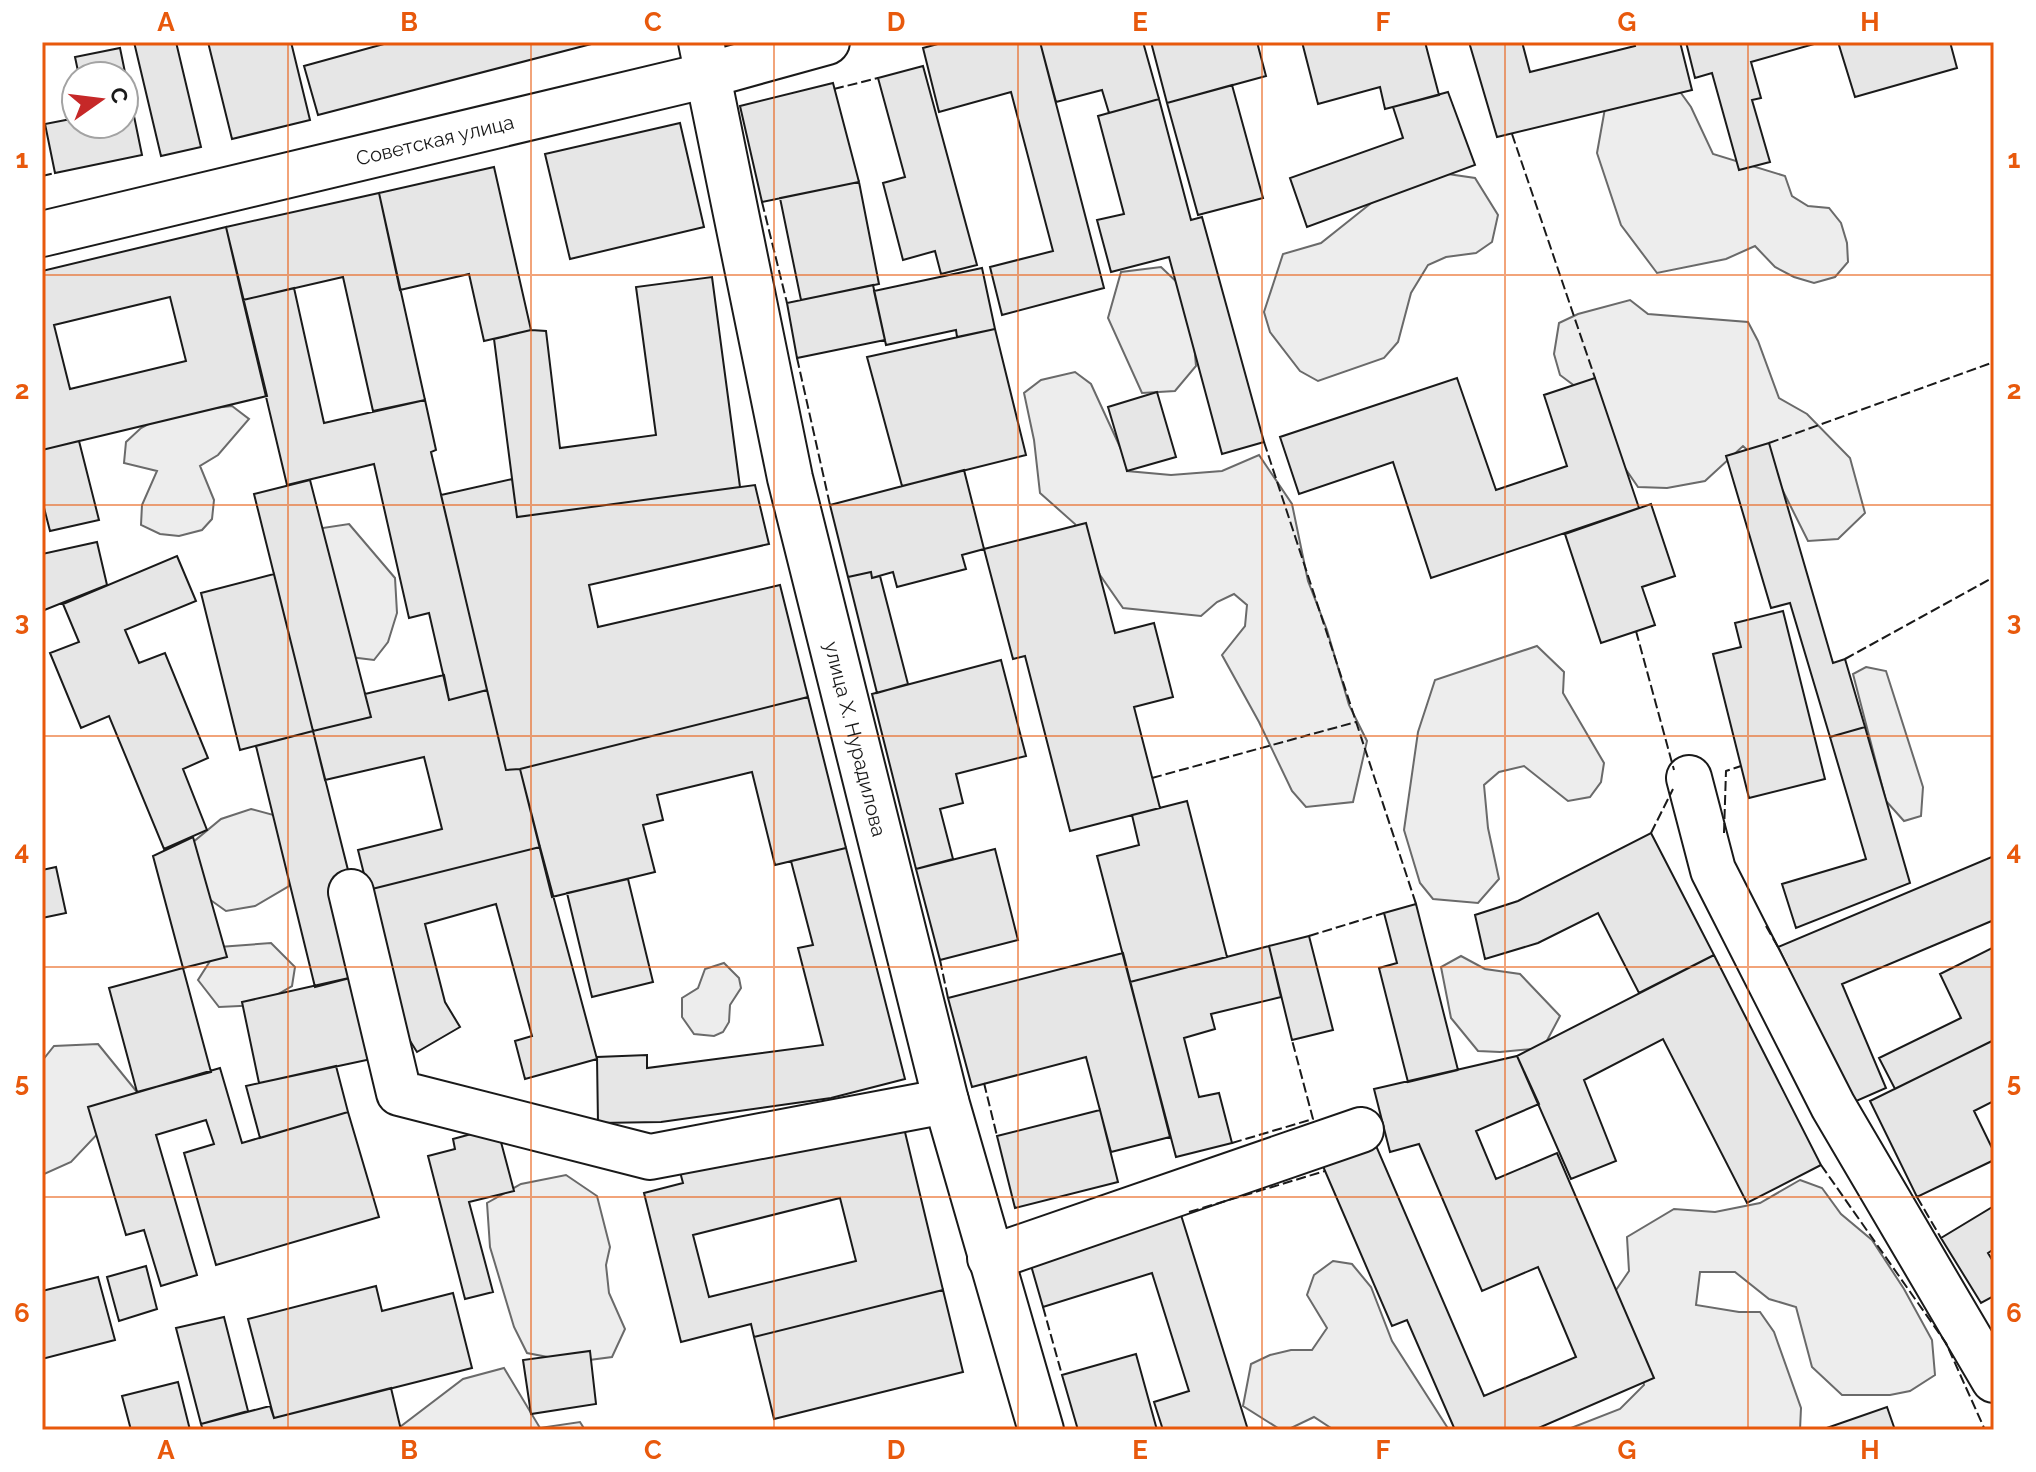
<svg xmlns="http://www.w3.org/2000/svg" width="2036" height="1472" font-family="Raleway,sans-serif">
<style>
.built{fill:#ededed;stroke:#6a6a6a;stroke-width:2}
.building{fill:#e6e6e6;stroke:#1a1a1a;stroke-width:2;fill-rule:evenodd}
.lines{fill:none;stroke-linecap:round;stroke-linejoin:round}
.street-casing{stroke:#1a1a1a;stroke-width:48}
.street{stroke:#fff;stroke-width:44}
.fence{stroke:#1a1a1a;stroke-width:2;stroke-dasharray:10 4;stroke-linecap:butt}
.grid{fill:none;stroke:#e8590c;stroke-width:2;stroke-opacity:0.55}
.labels{text-anchor:middle;dominant-baseline:central;stroke-width:6;stroke-linejoin:round;paint-order:stroke}
.street-label{font-size:20px;fill:#1a1a1a;stroke:#fff}
.neatline{fill:none;stroke:#e8590c;stroke-width:3}
.grid-label{font-size:26px;text-anchor:middle;font-weight:bold;fill:#e8590c}
</style>
<rect width="100%" height="100%" fill="#fff"/>
<!-- built -->
<path class="built" d="M1673,82L1691,107L1713,154L1785,176L1792,196L1808,206L1829,208L1841,223L1847,243L1848,262L1835,277L1814,283L1794,277L1775,267L1755,246L1726,259L1657,273L1621,225L1597,153L1607,97Z
M1441,173L1475,178L1498,215L1492,242L1476,253L1446,257L1428,265L1411,293L1398,342L1384,358L1318,381L1300,371L1270,332L1264,312L1283,254L1321,243L1375,200Z
M1161,267L1184,289L1191,309L1196,366L1175,391L1142,393L1108,318L1121,272Z
M1630,300L1648,314L1748,322L1758,341L1779,398L1807,414L1850,458L1865,513L1838,539L1808,541L1775,475L1743,446L1705,481L1667,488L1638,487L1618,458L1584,393L1560,375L1554,354L1559,323L1578,314Z
M1075,372L1091,384L1126,460L1127,471L1171,475L1222,471L1259,455L1292,504L1308,581L1327,630L1349,705L1367,741L1353,802L1306,807L1292,791L1259,722L1222,655L1245,626L1247,605L1234,594L1217,602L1201,616L1123,608L1100,575L1075,524L1040,493L1034,440L1024,393L1041,380Z
M232,406L249,419L218,455L200,466L214,500L212,519L202,530L179,536L160,534L141,525L142,505L157,471L124,463L126,442L141,428L169,413Z
M349,524L395,578L397,613L388,642L374,660L350,657L316,529Z
M1537,646L1564,672L1563,693L1604,763L1601,782L1590,797L1568,801L1524,766L1499,772L1484,785L1488,828L1499,879L1478,903L1433,899L1420,883L1404,830L1418,732L1435,680Z
M1866,667L1886,671L1923,787L1921,816L1904,821L1886,801L1853,674Z
M251,809L281,817L296,849L289,886L255,906L226,911L195,889L186,848L221,819Z
M271,943L295,967L292,986L259,1005L219,1007L198,980L219,947Z
M1461,956L1485,969L1520,974L1560,1016L1543,1048L1500,1052L1478,1051L1451,1018L1441,967Z
M724,963L739,978L741,988L730,1005L729,1022L723,1032L714,1036L694,1034L682,1017V998L698,988L705,969Z
M98,1044L137,1092L71,1162L42,1175V1061L54,1046Z
M566,1175L597,1196L610,1247L606,1265L609,1293L625,1329L612,1357L574,1362L527,1353L514,1327L490,1247L487,1203L521,1184Z
M1800,1180L1822,1188L1841,1214L1872,1240L1904,1289L1932,1340L1935,1375L1910,1391L1890,1395H1842L1812,1367L1796,1307L1769,1299L1735,1272H1700L1696,1305L1739,1312H1760L1774,1332L1801,1408L1800,1430H1566L1620,1409L1644,1385L1634,1338L1614,1293L1629,1271L1627,1237L1674,1209L1715,1212L1760,1203Z
M1333,1261L1352,1264L1371,1287L1392,1341L1449,1430H1334L1314,1417L1287,1430H1281L1243,1406L1251,1364L1270,1355L1291,1350H1312L1327,1328L1307,1295L1314,1275Z
M504,1368L540,1428L580,1422L585,1430H396L463,1379Z"/>
<!-- building -->
<path class="building" d="M134,42H176L201,147L161,156Z
M208,42H291L310,120L232,139Z
M599,42L318,115L304,66L391,42Z
M945,42H1040L1104,288L1002,315L990,267L1053,251L1011,92L939,112L923,48Z
M1040,42H1143L1159,99L1109,113L1102,90L1056,102Z
M1151,42H1257L1266,76L1167,103Z
M1302,42H1425L1439,95L1385,109L1380,87L1318,104Z
M1469,42H1522L1530,72L1635,46L1634,42H1680L1692,90L1497,137Z
M1686,42H1821L1751,62L1761,98L1752,100L1770,162L1739,170L1712,73L1695,78Z
M1838,42H1950L1957,68L1855,97Z
M120,48L142,155L55,173L45,124L76,118V124H124V76H79L75,57Z
M923,66L977,265L941,274L935,251L903,260L883,183L905,177L878,78Z
M833,83L859,182L762,202L740,106Z
M1232,85L1263,198L1198,215L1167,103Z
M1448,92L1475,165L1307,227L1290,178L1403,138L1393,107Z
M1159,99L1191,220L1202,217L1264,442L1222,454L1169,257L1111,272L1097,220L1124,214L1098,116Z
M680,123L704,227L570,259L545,154Z
M494,167L531,330L484,341L469,274L400,290L379,193Z
M859,182L879,284L801,300L780,198Z
M379,193L425,400L373,411L343,277L243,300L226,227Z
M226,227L267,396L42,450V271ZM170,297L186,361L70,389L54,325Z
M982,268L995,329L957,337L956,330L886,345L874,291Z
M712,277L740,487L517,517L494,339L531,330L546,331L560,448L656,435L636,287Z
M873,285L885,340L797,358L787,303Z
M294,288L324,423L425,400L436,450L431,452L487,690L449,700L429,613L409,618L374,464L287,485L243,300Z
M995,329L1026,455L902,486L867,357Z
M1457,378L1496,490L1567,466L1544,395L1595,378L1639,508L1431,578L1393,462L1299,494L1280,437Z
M1157,392L1176,457L1127,471L1108,407Z
M79,441L99,520L50,531L42,500V450Z
M1769,443L1833,663L1845,659L1865,727L1830,737L1790,603L1771,608L1726,456Z
M964,470L984,549L962,555L966,569L897,587L893,572L872,578L871,572L848,577L830,505Z
M512,479L517,517L755,485L769,544L589,585L598,627L780,585L808,697L520,769L506,770L441,495Z
M310,480L371,717L313,731L254,494Z
M1651,504L1675,576L1642,587L1655,625L1601,643L1565,534Z
M1086,523L1115,633L1154,623L1173,697L1134,707L1160,808L1070,831L1025,656L1013,659L984,549Z
M97,542L107,585L42,611V554Z
M177,556L196,601L125,630L139,663L165,653L208,758L183,769L207,830L164,849L109,716L81,728L50,653L79,642L63,604Z
M871,572L872,578L880,576L908,684L877,693L848,577Z
M274,574L313,731L240,750L201,593Z
M1783,611L1825,779L1749,798L1713,654L1741,647L1735,623Z
M1001,660L1026,756L956,774L963,803L940,809L953,859L916,869L872,694Z
M444,675L449,700L487,690L506,770L520,769L540,847L368,890L358,850L442,829L424,757L325,780L313,731L371,717L365,694Z
M808,697L846,848L775,865L752,772L657,795L663,820L643,825L655,872L552,897L520,769Z
M1865,727L1910,883L1796,928L1782,884L1866,859L1830,737Z
M313,731L350,878L358,976L315,987L256,746Z
M1187,801L1227,957L1130,982L1097,856L1139,845L1132,815Z
M1651,833L1714,955L1639,993L1598,913L1538,943L1485,959L1475,915L1518,901Z
M193,837L227,957L183,968L153,856Z
M540,847L597,1059L525,1079L515,1041L532,1036L496,904L425,924L445,1002L460,1027L417,1052L402,1028L368,890Z
M846,848L905,1079L831,1098L661,1122L598,1123L597,1057L647,1055V1068L823,1045L798,948L813,945L791,861Z
M995,849L1018,940L940,960L916,869Z
M1994,856V920L1842,984L1886,1088L1854,1102L1778,947Z
M56,867L66,913L42,918V870Z
M628,879L653,982L592,997L567,893Z
M1416,904L1458,1070L1408,1082L1379,968L1397,963L1384,913Z
M1309,936L1333,1030L1292,1040L1269,946Z
M1269,946L1281,997L1211,1014L1215,1029L1184,1038L1199,1097L1219,1093L1232,1143L1176,1157L1130,982Z
M1994,947V1040L1895,1089L1879,1058L1961,1018L1940,974Z
M1123,953L1170,1137L1111,1152L1086,1057L972,1087L948,998Z
M1714,955L1821,1165L1747,1203L1663,1039L1584,1080L1616,1161L1571,1179L1517,1056Z
M183,968L211,1072L137,1092L109,988Z
M358,976L376,1058L259,1083L242,1002Z
M1994,1040V1101L1974,1111L1994,1152V1160L1917,1197L1870,1101Z
M1517,1056L1539,1104L1476,1131L1496,1179L1557,1153L1654,1378L1534,1430H1455L1407,1320L1392,1326L1322,1164L1374,1141L1484,1396L1576,1357L1538,1267L1482,1291L1419,1144L1390,1152L1374,1089Z
M336,1066L348,1112L260,1138L246,1086Z
M220,1068L242,1143L348,1112L379,1217L216,1265L184,1153L214,1144L206,1120L156,1135L197,1275L161,1286L144,1230L126,1235L88,1107Z
M1100,1110L1118,1182L1015,1208L997,1136Z
M497,1127L514,1191L469,1202L493,1292L465,1299L428,1156L455,1149L453,1139Z
M904,1128L943,1290L754,1337L751,1324L681,1342L644,1193L683,1183L679,1168ZM840,1198L856,1261L709,1297L693,1235Z
M1994,1206V1249L1988,1253L1994,1263V1296L1981,1303L1941,1238Z
M1181,1215L1248,1430H1163L1154,1402L1189,1391L1152,1273L1043,1307L1030,1262Z
M146,1266L157,1309L119,1321L107,1277Z
M98,1277L115,1340L42,1359V1291Z
M376,1286L382,1311L453,1293L472,1368L274,1418L248,1319Z
M943,1290L963,1372L774,1419L754,1337Z
M224,1317L248,1411L201,1424L176,1328Z
M590,1351L596,1404L531,1414L523,1360Z
M1136,1354L1157,1430H1078L1062,1375Z
M178,1382L190,1430H131L122,1396Z
M391,1388L401,1430H203L201,1424L270,1406L274,1418Z
M1887,1407L1895,1430H1821Z"/>
<g class="lines">
<!-- street casing -->
<g class="street-casing">
<g id="street">
<path id="s1" d="M701,42L790,478L946,1101L1041,1430"/>
<path id="s2" d="M42,234L708,75L827,42"/>
<path d="M1689,778L1713,870L1833,1106L1994,1380"/>
<path d="M351,892L399,1093L650,1157L946,1101"/>
<path d="M990,1258L1361,1130"/>
</g>
</g>
<!-- street -->
<use href="#street" class="street"/>
<!-- fence -->
<path class="fence" d="M834,89L878,78
M1512,134L1595,378
M42,176L55,173
M762,202L787,303
M797,358L830,505
M1264,442L1416,904
M1769,443L1994,362
M1636,631L1674,770
M1845,659L1994,577
M1152,778L1356,722
M1651,833L1673,789
M1724,833L1726,771L1741,766
M1766,926L1778,947
M1309,936L1384,913
M940,960L948,998
M984,1083L997,1136
M1232,1143L1313,1119L1292,1040
M1821,1165L1946,1343L1985,1430
M1917,1197L1941,1238
M1189,1212L1325,1171
M1043,1307L1062,1375"/>
</g>
<!-- grid -->
<path class="grid" d="M288,42V1430M531,42V1430M774,42V1430M1018,42V1430M1262,42V1430M1505,42V1430M1748,42V1430M42,275H1994M42,505H1994M42,736H1994M42,967H1994M42,1197H1994"/>
<g class="labels">
<!-- street labels -->
<g class="street-label">
<text stroke="none"><textPath href="#s2" startOffset="404">Советская улица</textPath></text>
<text stroke="none"><textPath href="#s1" startOffset="714">улица Х. Нурадилова</textPath></text>
</g>
</g>
<!-- border -->
<rect width="2036" height="1472" fill="none" stroke="#ffffff" stroke-width="88"/>
<!-- north arrow -->
<g transform="translate(100 100) rotate(76)"><circle r="38" fill="#ffffff" stroke="#a3a3a3" stroke-width="2"/>
<path d="M0-6L14 30L0 20L-14 30Z" fill="#c62828"/>
<text y="-12" font-size="22" font-weight="bold" text-anchor="middle" fill="#1a1a1a">С</text>
</g>
<rect x="44" y="44" width="1948" height="1384" class="neatline"/>
<g class="grid-label">
<text x="166" y="31">A</text>
<text x="409" y="31">B</text>
<text x="653" y="31">C</text>
<text x="896" y="31">D</text>
<text x="1140" y="31">E</text>
<text x="1383" y="31">F</text>
<text x="1627" y="31">G</text>
<text x="1870" y="31">H</text>
<text x="22" y="168">1</text>
<text x="2014" y="168">1</text>
<text x="22" y="399">2</text>
<text x="2014" y="399">2</text>
<text x="22" y="630">3</text>
<text x="2014" y="630">3</text>
<text x="22" y="860">4</text>
<text x="2014" y="860">4</text>
<text x="22" y="1091">5</text>
<text x="2014" y="1091">5</text>
<text x="22" y="1322">6</text>
<text x="2014" y="1322">6</text>
<text x="166" y="1459">A</text>
<text x="409" y="1459">B</text>
<text x="653" y="1459">C</text>
<text x="896" y="1459">D</text>
<text x="1140" y="1459">E</text>
<text x="1383" y="1459">F</text>
<text x="1627" y="1459">G</text>
<text x="1870" y="1459">H</text>
</g>
</svg>
